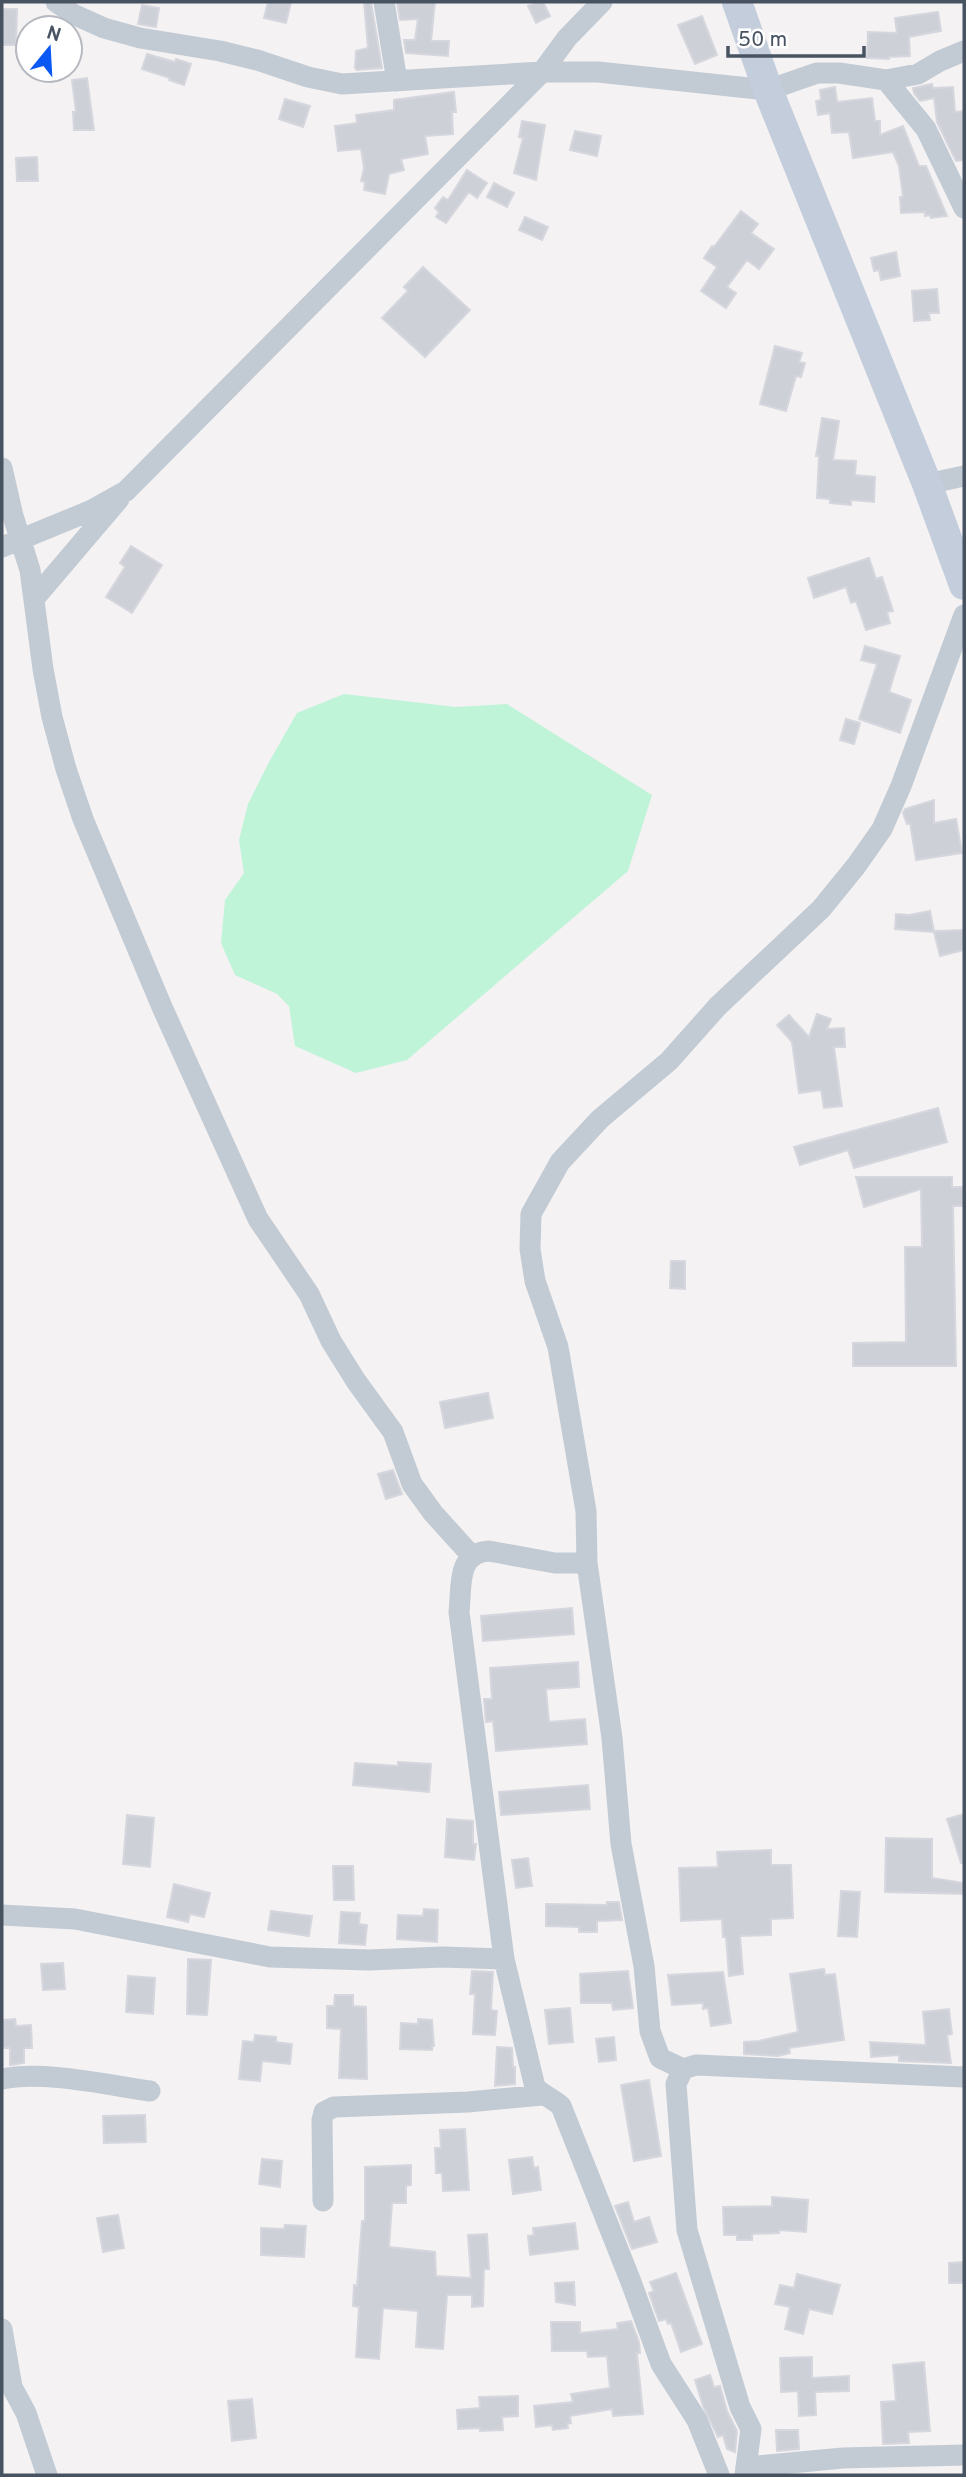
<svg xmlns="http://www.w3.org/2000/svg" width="966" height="2477" font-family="Overpass,sans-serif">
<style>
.green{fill:#bff4d9}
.building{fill:#ced0d8;stroke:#d6d7de;stroke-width:2}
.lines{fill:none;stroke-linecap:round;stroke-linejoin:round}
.street{stroke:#c2cad4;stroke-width:21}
.secondary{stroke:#c4cddc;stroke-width:30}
</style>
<rect width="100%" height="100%" fill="#f4f2f2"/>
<!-- green -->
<path class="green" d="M344,694L456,707L507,704L652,795L628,871L407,1060L356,1073L295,1046L289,1006L277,994L235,975L221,943L225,900L244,873L239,840L248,804L269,762L297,713Z"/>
<!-- building -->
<path class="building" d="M268,2H291L286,23L264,18Z
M364,2H371L382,68L357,70L355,68L356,51L368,48Z
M397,2H435L431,41H449L448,56L406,53L404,40H415L418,19L400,20Z
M537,2H543L550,16L536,23L528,6Z
M142,5L159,8L156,27L138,24Z
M2,9H17L16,45H2Z
M938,12L941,31L909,37L910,56L889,57V59L867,58L868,32L897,33L895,18Z
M702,16L717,55L695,64L678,25Z
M147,54L175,62L176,59L191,64L184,85L169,80L170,78L142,69Z
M87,78L94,130H74L73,112H76L72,80Z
M932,84L933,88L953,87L955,112L964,111V160L956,161L937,122L934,98L920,101L914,93L913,88Z
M835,87L837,102L872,98L875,121H880V135L903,126L919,166H926L947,216L931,218L930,215L925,216V212L901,213L900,197H903L899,166L893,152L853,158L849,132L832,133L830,113L818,115L816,101L821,100L820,90Z
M454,92L456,112H452L453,134L425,136L428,154L401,159L404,170L389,174L385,194L364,190L365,182L361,181L364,168L361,149L338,151L335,126L357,123L356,115L394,110V100Z
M285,99L310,106L303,127L279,119Z
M522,121L545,125L536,180L514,173L523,138L519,137Z
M575,131L601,136L597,156L570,150Z
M37,157L38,181H17L16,158Z
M467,170L487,183L477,198L469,192L446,223L436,217L439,212L435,208L443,197L448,200Z
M494,183L514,193L507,207L487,197Z
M741,211L758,224L751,233L774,249L759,269L747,260L727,287L736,293L726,308L701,291L717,267L704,258L712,246L714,247Z
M525,217L548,227L542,240L519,230Z
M896,252L900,276L881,280L879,270L874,271L871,258Z
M423,267L470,310L425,357L382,318L408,291L404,287Z
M937,289L939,313H929L930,320L914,321L912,291Z
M775,346L802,353L799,362L805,363L801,377L796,376L786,411L760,404Z
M822,418L839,421L833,460L856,461L855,475L875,477L874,502L851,500V505L830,503V499L817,498L819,456H816Z
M131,546L162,565L132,613L106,597L125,567L120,563Z
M869,558L876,579L882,577L893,611L887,612L890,623L866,630L856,601L851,603L846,587L814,598L808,578Z
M865,646L900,656L889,692L911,700L900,733L859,719L877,664L861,660Z
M846,719L860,723L854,744L840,740Z
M934,800V823L956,819L962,853L916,860L910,823L907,824L903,813L905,809Z
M930,911L934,931L964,930V950L940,956L934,932L895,929L896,914L909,915Z
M817,1014L831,1019L827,1029L844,1028L845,1047H834L842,1106L824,1108L821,1090L799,1093L792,1042L777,1025L789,1015L809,1037Z
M938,1108L947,1142L854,1168L848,1150L800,1165L794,1147Z
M856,1177H952V1187H964V1206H953L956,1366H853V1343L906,1342L905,1247H922L921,1189L864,1207Z
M671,1261H685V1289L670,1288Z
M488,1393L493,1418L445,1428L440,1402Z
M393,1470L402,1494L386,1499L378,1474Z
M572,1608L574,1634L483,1641L481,1616Z
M578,1662L579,1687L546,1689L549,1722L585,1719L587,1744L496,1751L493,1721L486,1722L484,1699H492L490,1668Z
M398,1762L431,1764L429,1792L353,1785L355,1763L398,1766Z
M588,1785L590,1809L501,1815L499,1792Z
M964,1814V1863H961L947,1819Z
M127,1815L154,1818L150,1867L123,1864Z
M447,1819L473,1821V1844H476L474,1860L445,1857Z
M886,1838L932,1839V1878L964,1883V1894L885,1892Z
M771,1850V1865H791L793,1918L771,1919V1935L740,1936L743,1974L729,1976L726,1937H723L722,1919L681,1921L679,1868L718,1867L717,1852Z
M528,1858L532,1886L516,1888L512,1860Z
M333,1866H353L354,1900H334Z
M174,1884L210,1893L204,1917L190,1914L188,1922L167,1917Z
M841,1891L860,1892L857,1937L838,1936Z
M607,1902H619L622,1920L597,1921V1932H579V1927L546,1926V1904L607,1905Z
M424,1909L438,1910L437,1942L397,1939L398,1915L423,1916Z
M271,1911L312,1916L309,1936L268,1930Z
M341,1912L360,1913L359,1924L367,1925L365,1945L339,1943Z
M188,1959L211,1960L207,2015L187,2014Z
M63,1963L65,1989L43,1990L41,1964Z
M824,1969L825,1975L835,1974L844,2040L789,2048L790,2053L778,2056L744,2054V2042L759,2041L798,2032L790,1974Z
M472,1971L493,1972L491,2010L497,2011L495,2035L473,2034L475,1994H470Z
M628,1971L633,2008L613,2010L612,2003H581L580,1974Z
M723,1972L731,2023L711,2026L708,2008L703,2009V2003L672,2005L668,1975Z
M128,1976L155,1978L153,2014L126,2012Z
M335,1995H353V2006L366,2007L367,2079L339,2078L341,2029L327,2028V2006H334Z
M570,2008L573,2042L549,2044L545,2010Z
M949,2009L952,2034L947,2035L951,2063L899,2061V2055L871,2057L870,2042L926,2045L923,2012Z
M15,2019L16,2026L31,2025L32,2048H24V2063L10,2065V2048H2V2020Z
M418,2019L432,2020L434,2046H432V2050L400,2049L401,2023L418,2024Z
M255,2035L276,2037V2042L292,2044L290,2064L262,2061L260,2081L239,2079L243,2041L254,2042Z
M614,2037L616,2060L599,2062L596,2039Z
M497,2047L512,2048L513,2067H515V2084L495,2086Z
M649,2080L661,2156L634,2161L621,2085Z
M145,2115L146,2142L104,2143L103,2116Z
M465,2129L469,2190L443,2191L442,2173H436L435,2148H441L440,2130Z
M532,2157L534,2168L538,2167L541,2190L513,2194L509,2160Z
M262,2159L282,2161L280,2187L259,2184Z
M411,2165V2185L406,2186V2203H392L389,2247L435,2252L436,2276L471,2278L468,2235L487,2234L489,2269H484L483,2306L472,2307V2295H447L443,2349L416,2347L418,2311L383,2308L379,2359L356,2357L359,2307L353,2306L354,2285L357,2286L362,2221H365V2167Z
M772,2197L808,2200L806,2232L779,2230V2233L752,2234V2240H737V2235H724L723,2207L772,2206Z
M628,2202L634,2222L649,2217L657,2242L632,2249L615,2206Z
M118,2215L124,2248L103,2252L97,2218Z
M575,2223L578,2249L530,2255L528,2236L534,2235L533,2228Z
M285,2225L306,2226L304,2257L261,2255V2228L284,2229Z
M964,2262V2283H949V2263Z
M676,2273L702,2344L681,2352L671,2323L668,2324L666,2319L659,2321L649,2293L654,2291L650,2282Z
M797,2274L840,2285L832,2314L809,2309L803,2334L785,2329L790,2307L775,2304L780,2285L794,2288Z
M574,2282L575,2305L556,2302L555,2283Z
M631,2321L639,2342L640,2353H637L643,2414L613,2416L612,2409L570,2416L571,2423L567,2424L568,2428L553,2430L552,2425L536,2427L534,2406L573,2402L571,2394L610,2388L607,2356L588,2357L587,2351H552L551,2322H580V2333L618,2329L617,2323Z
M812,2357V2378L849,2376V2391L815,2392L816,2415L799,2416L798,2391L781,2392L780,2358Z
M924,2362L930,2431L908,2432L909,2443L883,2444L881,2402L896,2401L893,2365Z
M710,2375L714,2387L720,2386L727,2411L737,2431L735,2452L727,2449L723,2435L718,2437L703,2406L695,2380Z
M518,2396V2416L502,2417L503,2430L480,2431V2428L458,2429L457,2410L480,2408L479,2397Z
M252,2399L256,2438L232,2441L228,2401Z
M776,2430H798L799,2449L777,2451Z"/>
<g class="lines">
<!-- street -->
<path class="street" d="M56,2L73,14L104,28L140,38L220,51L257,60L308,77L342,84L542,72H598L768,90L817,73H839L886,80L918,74L940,61L964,51
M384,2L397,81
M886,80L926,129L964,208
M2,468L13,516L30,570L43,669L52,717L66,769L83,819L162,1007L258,1219L309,1294L331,1341L356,1381L393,1432L412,1484L433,1513L471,1555
M927,484L964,476
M2,547L92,510L126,491L542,72L567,38L602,2
M34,599L119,499
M2,1915L75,1919L270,1957L369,1960L442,1957L504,1959L535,2087C542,2095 552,2098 561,2106L631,2282L661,2364L697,2420L719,2475
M504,1959L459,1612C462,1586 456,1553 489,1551L555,1563H587
M683,2069L660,2058L650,2031L644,1966L621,1844L612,1738L587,1563L586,1511L558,1347L535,1281L530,1249L531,1214L560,1162L600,1119L669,1061L718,1006L821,909L856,866L882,829L901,786L964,615
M2,2079C42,2070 108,2085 150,2091
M323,2201L322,2120L324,2112L334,2107L468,2102L542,2095
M2,2329L12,2387L26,2413L47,2475
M747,2467L843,2458L964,2455
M745,2475L751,2429L740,2407L687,2230L676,2084L683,2069L696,2065L964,2077"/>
<!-- secondary -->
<path class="secondary" d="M737,2L768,90L927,484L964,585"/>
</g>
<!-- border -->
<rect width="966" height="2477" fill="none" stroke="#485362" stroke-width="7"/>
<!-- north arrow -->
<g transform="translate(49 49) rotate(18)"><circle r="33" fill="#ffffff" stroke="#b6bac0" stroke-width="2"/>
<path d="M0-5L12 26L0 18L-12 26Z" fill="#0b58f5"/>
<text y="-10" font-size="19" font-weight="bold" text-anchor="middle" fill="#485362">N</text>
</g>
<!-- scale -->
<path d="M728 46v10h136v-10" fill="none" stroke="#485362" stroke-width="3.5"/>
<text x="738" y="46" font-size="21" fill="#485362" stroke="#ffffff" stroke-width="5" paint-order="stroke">50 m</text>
</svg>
